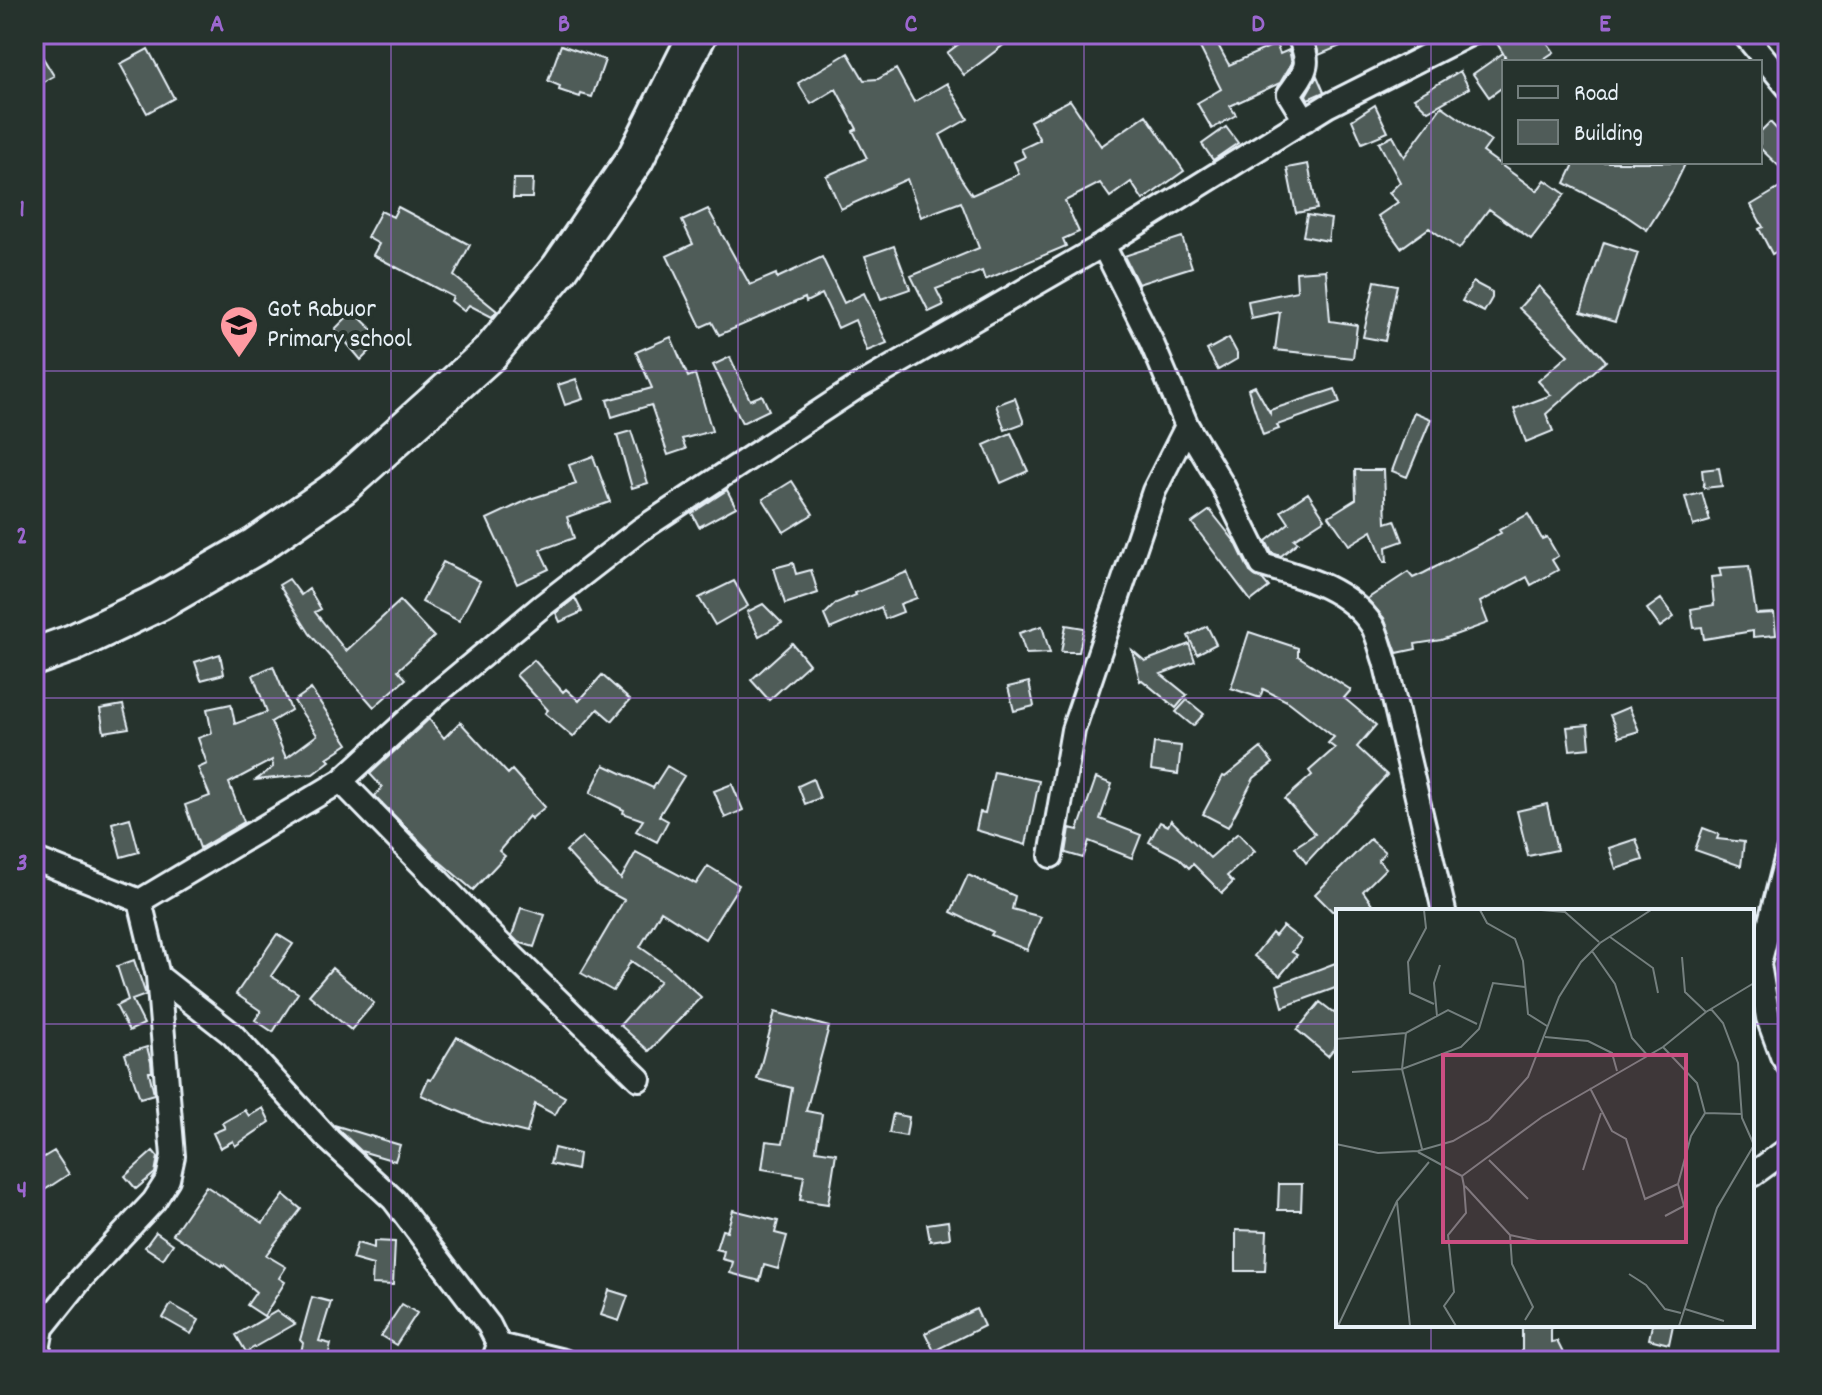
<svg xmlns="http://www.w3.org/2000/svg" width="1822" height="1395" font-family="Dekko,sans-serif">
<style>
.building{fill:#505c59;stroke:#e8f1f8;stroke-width:2}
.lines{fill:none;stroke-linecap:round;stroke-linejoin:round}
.minor-casing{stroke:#e8f1f8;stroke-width:28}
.trunk-casing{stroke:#e8f1f8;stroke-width:42}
.minor{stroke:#26332d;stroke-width:22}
.trunk{stroke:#26332d;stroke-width:36}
.grid{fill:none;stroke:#9c67d0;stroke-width:2;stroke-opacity:0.55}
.labels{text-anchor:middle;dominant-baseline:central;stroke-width:8;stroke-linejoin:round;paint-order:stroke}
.poi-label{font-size:26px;fill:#e8f1f8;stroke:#26332d;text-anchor:start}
.inset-road{fill:none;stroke:#747f7e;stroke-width:2}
.view{fill:#cc4e82;fill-opacity:0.15;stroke:#cc4e82;stroke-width:4}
.inset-edge{fill:none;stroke:#e8f1f8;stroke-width:4}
.neatline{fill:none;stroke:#9c67d0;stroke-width:3}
.grid-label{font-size:26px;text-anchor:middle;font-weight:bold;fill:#9c67d0}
</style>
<rect width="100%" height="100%" fill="#26332d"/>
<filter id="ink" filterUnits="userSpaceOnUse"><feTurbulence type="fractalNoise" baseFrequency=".0125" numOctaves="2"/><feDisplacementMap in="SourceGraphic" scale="16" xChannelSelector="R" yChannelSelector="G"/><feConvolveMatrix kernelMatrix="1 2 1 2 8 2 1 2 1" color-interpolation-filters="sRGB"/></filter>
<g filter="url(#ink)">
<!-- building -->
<path class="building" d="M972,34H1018L964,75L947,53Z
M1193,34H1212L1229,65L1276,44L1280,54L1289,50L1292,63L1280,83L1230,106L1236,115L1212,129L1197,103L1221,89Z
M1321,34H1369L1319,55L1314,37Z
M1491,34H1541L1554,52L1539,62H1508L1504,55V86L1489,97L1473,74L1503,53Z
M34,43L54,76L34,87Z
M561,45L605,60L592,97L581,94L580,97L559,90L560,86L548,81Z
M148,49L174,98L147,113L120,64Z
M848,53L864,80L878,79L896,69L914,102L947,83L968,119L940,135L960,177L972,195L1019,174L1014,162L1025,157L1021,149L1040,140L1030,121L1070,100L1101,146L1146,115L1184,171L1143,200L1131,182L1110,197L1100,183L1065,201L1079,232L1063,239L1066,246L985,280L982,271L936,289L944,305L929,312L911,276L979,248L961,202L921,217L907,179L841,209L826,176L867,158L853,131L857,129L836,89L811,104L798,83Z
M1460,71L1469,88L1428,111L1414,98Z
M1317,76L1324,92L1308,99L1306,95Z
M1375,105L1388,132L1362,143L1352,120Z
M1442,106L1491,141L1483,152L1537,191L1545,180L1565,194L1531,239L1489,209L1459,249L1429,228L1401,248L1378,216L1398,202L1389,193L1400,182L1379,143L1393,136L1404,157Z
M1770,122L1788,141V175L1760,148V132Z
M1226,127L1238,143L1213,160L1202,144Z
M1575,162H1686L1673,189L1647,230L1619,211L1565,183Z
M1308,164L1317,209L1296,213L1287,168Z
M514,179H533L532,198H513Z
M1788,183V207L1782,211L1788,222V245L1772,254L1759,229L1763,227L1751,205Z
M398,207L470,245L454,276L497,311L492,317L469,305L464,311L451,301L453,297L373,255L379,244L367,237L381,211L393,217Z
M708,209L750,285L776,274L777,278L822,257L844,303L864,293L887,343L867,351L855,320L838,328L822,294L806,302L805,298L719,335L712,322L701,327L667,256L693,244L682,221Z
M1307,215L1331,219L1328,241L1303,236Z
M1182,237L1192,267L1138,284L1124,256Z
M1604,242L1638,253L1615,322L1581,312Z
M894,246L910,289L881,299L865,256Z
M1326,270L1330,321L1357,325L1353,358L1275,350L1280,312L1251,318L1248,301L1297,291L1296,272Z
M1375,281L1397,285L1385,341L1363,337Z
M1473,282L1492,292V298L1484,312L1462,301Z
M1539,286L1606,361L1546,414L1553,431L1526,442L1514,409L1551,395L1538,381L1568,355L1519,308Z
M353,311L382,339L361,360L335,329Z
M671,337L688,377L695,374L712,431L682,439L686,449L668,455L651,405L612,417L607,400L652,388L636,352Z
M1229,338L1237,353V359L1218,370L1207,350Z
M730,357L750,400L762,395L769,410L742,423L713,365Z
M576,379L583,399L565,405L558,385Z
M1255,386L1270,413V410L1335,389L1340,403L1277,425L1279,429L1263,435L1248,389Z
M1015,398L1024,423L1005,430L996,405Z
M1414,412L1431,419L1407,477L1392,471Z
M631,431L648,483L632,488L617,435Z
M1011,433L1028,471L1001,483L984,445Z
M593,456L610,502L567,517L574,538L540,550L549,569L517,584L487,519L530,499L576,484L569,465Z
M1719,468L1722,486L1704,488L1702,470Z
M1355,470H1384L1386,523L1395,520L1403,541L1386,547L1387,562H1384L1372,531L1349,545L1329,516L1356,499Z
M792,481L813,514L784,532L763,499Z
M727,490L736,507L699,527L692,513Z
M1308,493L1325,519L1294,539L1298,542L1281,556L1272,553L1266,541L1289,523L1281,511Z
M1702,493L1710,521L1693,526L1685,497Z
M1210,510L1236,543L1250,572L1263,580L1269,587L1251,601L1192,523Z
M1528,514L1542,539L1547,537L1558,556L1552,560L1558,570L1531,585L1527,577L1480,602L1488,623L1441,640L1415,644L1416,649L1397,653L1384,618L1367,599L1408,572L1413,578L1424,573L1501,533L1499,530Z
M443,562L480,581L459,621L422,602Z
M793,563L796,574L811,570L818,593L785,604L774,568Z
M1749,566L1756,614L1774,613L1776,635L1753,637V631L1704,639L1702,627L1694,628L1691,609L1714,605L1711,577L1721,576L1719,568Z
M907,572L917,598L900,604L903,612L885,619L881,607L830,629L824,615L836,603L856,595L855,593Z
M289,579L301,595L309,589L321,609L315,612L346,651L400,601L434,637L398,670L406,679L374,707L310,634L279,585Z
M734,581L748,606L715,625L699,598Z
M575,598L582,612L560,622L556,613Z
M1661,599L1674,617L1660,627L1647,609Z
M763,604L782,623L759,636L747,612Z
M1066,625L1084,628L1079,652H1061Z
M1042,626L1050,653L1026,654L1019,633Z
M1207,626L1216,644L1197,654L1188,636Z
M1249,632L1298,648V656L1351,690L1344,698L1376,725L1357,747L1387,775L1306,863L1295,847L1315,834L1285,799L1312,775L1309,771L1335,748L1328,743L1334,737L1289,702L1263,689L1260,698L1231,688Z
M792,643L809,664L769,700L751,680Z
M1189,644L1195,661L1161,674L1187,695L1176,708L1142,680L1140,681L1132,650L1145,661Z
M220,654L224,674L201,680L195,662Z
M534,660L563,692L566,689L579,701L602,675L630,700L612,721L598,709L573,737L545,713L548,710L516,675Z
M273,666L291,710L271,722L286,758L317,735L294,701L311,689L348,744L327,758L330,761L313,774L256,780L273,767L272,760L229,783L244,822L200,848L185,805L210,796L198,768L207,764L198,738L212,733L207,709L231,704L235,724L267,712L253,675Z
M1029,682L1034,706L1014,711L1008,687Z
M1187,700L1204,714L1193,726L1176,712Z
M123,705L129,728L104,732L100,709Z
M1629,707L1639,731L1619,737L1610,715Z
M429,719L444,738L460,722L508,774L512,770L545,807L531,819L529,816L499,851L505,856L473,890L439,861L375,796L382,787L370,774Z
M1588,725L1590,748L1570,750L1567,727Z
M1154,743L1181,746L1178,774L1151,770Z
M1261,748L1273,763L1254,778L1228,827L1203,814L1223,776L1225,777Z
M604,765L653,788L667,766L684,776L659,816L668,821L657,842L636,831L643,820L623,813L624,810L590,793Z
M994,772L1039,781L1026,845L976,830L980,812L985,813Z
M1096,778L1112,784L1100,819L1141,835L1132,858L1089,841L1083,858L1066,853L1070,828L1078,830Z
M813,779L820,798L805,804L798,786Z
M732,784L743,810L725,818L714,791Z
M1547,804L1557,850L1528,856L1517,811Z
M130,818L139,852L121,857L112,823Z
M1171,820L1210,858L1238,833L1255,851L1227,876L1233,882L1222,893L1193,864L1189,868L1179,858L1149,842L1160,822L1168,826Z
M1703,828L1719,834L1717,839L1744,842L1741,866L1695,850Z
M582,837L621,879L636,852L696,884L708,866L739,885L705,939L661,911L640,947L667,966L701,997L649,1051L620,1025L660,981L631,961L613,991L581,973L624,900L598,886L566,851Z
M1370,839L1385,852L1378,860L1386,868L1363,891L1377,911H1332L1315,894Z
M1636,839L1643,860L1616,869L1609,848Z
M968,875L1015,896L1012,909L1041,917L1027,950L991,935L993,932L951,912Z
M521,908L545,915L534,947L518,942L512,936Z
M1283,926L1301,940L1292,952L1297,955L1280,976L1254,956L1272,933L1275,936Z
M277,934L293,944L271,976L298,993L273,1032L255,1020L261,1011L236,994Z
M134,960L146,995L132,1000L144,1024L129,1031L116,1006L128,1000L117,966Z
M1338,962V987L1283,1007L1277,985Z
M332,968L374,1003L351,1030L309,995Z
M1320,1002L1338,1016V1043L1328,1056L1297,1030Z
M775,1012L829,1027L806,1111L822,1114L816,1150L836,1153L828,1204L800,1200L804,1176L762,1169L766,1141L783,1143L792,1088L757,1079Z
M457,1037L565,1097L555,1115L535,1104L527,1133L483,1122L421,1095L428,1079L431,1080Z
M147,1047L151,1062L152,1072H149L154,1094L140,1098L125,1054Z
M263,1108L270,1122L235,1146L233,1141L220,1148L213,1133L225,1128L222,1123L245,1110L249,1116Z
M893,1114L909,1117L906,1136L889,1133Z
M334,1125L400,1145L395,1161L361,1151Z
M554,1148L579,1154L577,1170L550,1164Z
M54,1151L69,1174L34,1197V1163Z
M153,1151L158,1157L155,1173L136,1189L125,1176Z
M1279,1184H1302L1301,1210H1278Z
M206,1186L263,1223L284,1195L301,1209L266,1255L286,1267L279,1278L285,1282L264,1316L247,1305L256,1292L223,1264L222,1266L173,1234Z
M733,1210L778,1221L775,1233L787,1236L778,1269L764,1265L760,1281L730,1273L733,1262L722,1259L724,1251L716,1249L722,1230L727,1231Z
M948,1221L950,1238L930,1241L927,1224Z
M1236,1230L1267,1231L1265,1271H1236Z
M156,1232L173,1244L163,1259L145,1247Z
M374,1241L395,1242L393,1285L372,1284L373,1265L352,1259L357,1243L374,1248Z
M609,1290L628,1296L619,1321L601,1315Z
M312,1297L331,1302L319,1341L331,1344L327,1361H299L303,1343L300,1340Z
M171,1304L199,1320L191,1334L163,1318Z
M402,1304L417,1313L396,1345L381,1336Z
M976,1309L984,1326L934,1351L925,1333Z
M277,1311L295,1324L246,1352L236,1335Z
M1522,1325H1551V1342L1557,1341L1566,1359L1522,1358Z
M1652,1325H1673L1669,1344L1649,1339Z"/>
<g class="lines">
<!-- minor casing -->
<g class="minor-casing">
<path id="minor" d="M1298,34C1311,64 1308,68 1289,94L1305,120
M1744,34L1788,87
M1103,245L1151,341L1187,426L1223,486L1262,565C1303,577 1347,588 1372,625C1378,635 1381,650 1385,661L1444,911
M341,781L499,943L639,1079
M1788,852L1759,964L1768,1018L1782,1056L1788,1065
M1051,856L1073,730L1154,491L1187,426
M34,859L140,901L158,976L173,1156L168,1179L154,1201L82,1278L42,1328L36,1361
M140,901L341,781L436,694L542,606L640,530L857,387L1103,245L1327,106L1470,34
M158,976L232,1034L329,1140L394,1200L489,1325L499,1345L493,1361
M1752,1175L1788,1149
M499,1345L564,1361"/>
</g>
<!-- trunk casing -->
<g class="trunk-casing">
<path id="trunk" d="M34,657L73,643L159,602L256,546L342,486L490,353L560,268L635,159L698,34"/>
</g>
<!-- minor -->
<use href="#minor" class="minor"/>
<!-- trunk -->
<use href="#trunk" class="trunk"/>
</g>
</g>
<!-- grid -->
<path class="grid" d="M391,34V1361M738,34V1361M1084,34V1361M1431,34V911M34,371H1788M34,698H1788M34,1024H1338M1752,1024H1788M1431,1325V1361"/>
<!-- icons -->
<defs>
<g id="school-pin" transform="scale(2)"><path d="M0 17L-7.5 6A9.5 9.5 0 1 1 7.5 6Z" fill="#ff9aa2" stroke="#26332d"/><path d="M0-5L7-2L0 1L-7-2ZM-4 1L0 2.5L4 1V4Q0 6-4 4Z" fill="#111"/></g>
</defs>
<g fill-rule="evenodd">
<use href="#school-pin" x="239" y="325"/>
</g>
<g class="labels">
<!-- poi labels -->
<g class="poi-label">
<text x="267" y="310">Got Rabuor<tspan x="267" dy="30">Primary school</tspan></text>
</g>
</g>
<!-- overview -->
<g transform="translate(1336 909)">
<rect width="418" height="418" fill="#26332d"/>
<path class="inset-road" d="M88,1L90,19L72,53L74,84L98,95M144,1L151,14L179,30L187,52L192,105L211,117M205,1L229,3L263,33M274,28L317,59L322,84M256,42L279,75L296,129L312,147M346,48L349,83L370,103M101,107L98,74L104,56M70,124L66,160L86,240M209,128L252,132L276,144L281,162M0,130L70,124L112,101L141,115M327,138L361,174L369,204L355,227L342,275L348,297L329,307M16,163L66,160L125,138L143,120L157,74L189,78M254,179L276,222L290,230L309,290L342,275M369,204L406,205M0,235L42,244L82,242L117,232L153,211L192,168L223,88L245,53L264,34L315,1M82,243L126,267L128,277L130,304L112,326L118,383L108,397L120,417M153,251L192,290M247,261L265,204M126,267L206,208L327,138L370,103L418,74M129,277L174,326L176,355L197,398L189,411M61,293L74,417M174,326L206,333M293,365L310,376L329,400L345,404M349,400L388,412M2,417L61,292L93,253M343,417L381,299L418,236L406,209L402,154L387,114L375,100"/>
<path class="view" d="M107,146H350V333H107Z"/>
<rect width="418" height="418" class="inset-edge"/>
</g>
<!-- margin -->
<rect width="1822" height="1395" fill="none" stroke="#26332d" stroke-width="88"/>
<!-- legend -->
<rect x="1502" y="60" width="260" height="104" fill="#26332d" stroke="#747f7e" stroke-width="2"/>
<rect x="1518" y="86" width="40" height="12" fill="#26332d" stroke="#747f7e" stroke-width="2"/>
<text x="1574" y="100" font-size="24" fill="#e8f1f8">Road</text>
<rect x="1518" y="120" width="40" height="24" fill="#505c59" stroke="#747f7e" stroke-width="2"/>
<text x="1574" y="140" font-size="24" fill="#e8f1f8">Building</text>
<rect x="44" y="44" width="1734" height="1307" class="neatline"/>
<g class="grid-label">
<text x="217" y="31">A</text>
<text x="564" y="31">B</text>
<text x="911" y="31">C</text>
<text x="1258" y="31">D</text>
<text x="1605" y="31">E</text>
<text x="22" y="216">1</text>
<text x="22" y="543">2</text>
<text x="22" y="870">3</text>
<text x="22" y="1197">4</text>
</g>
</svg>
